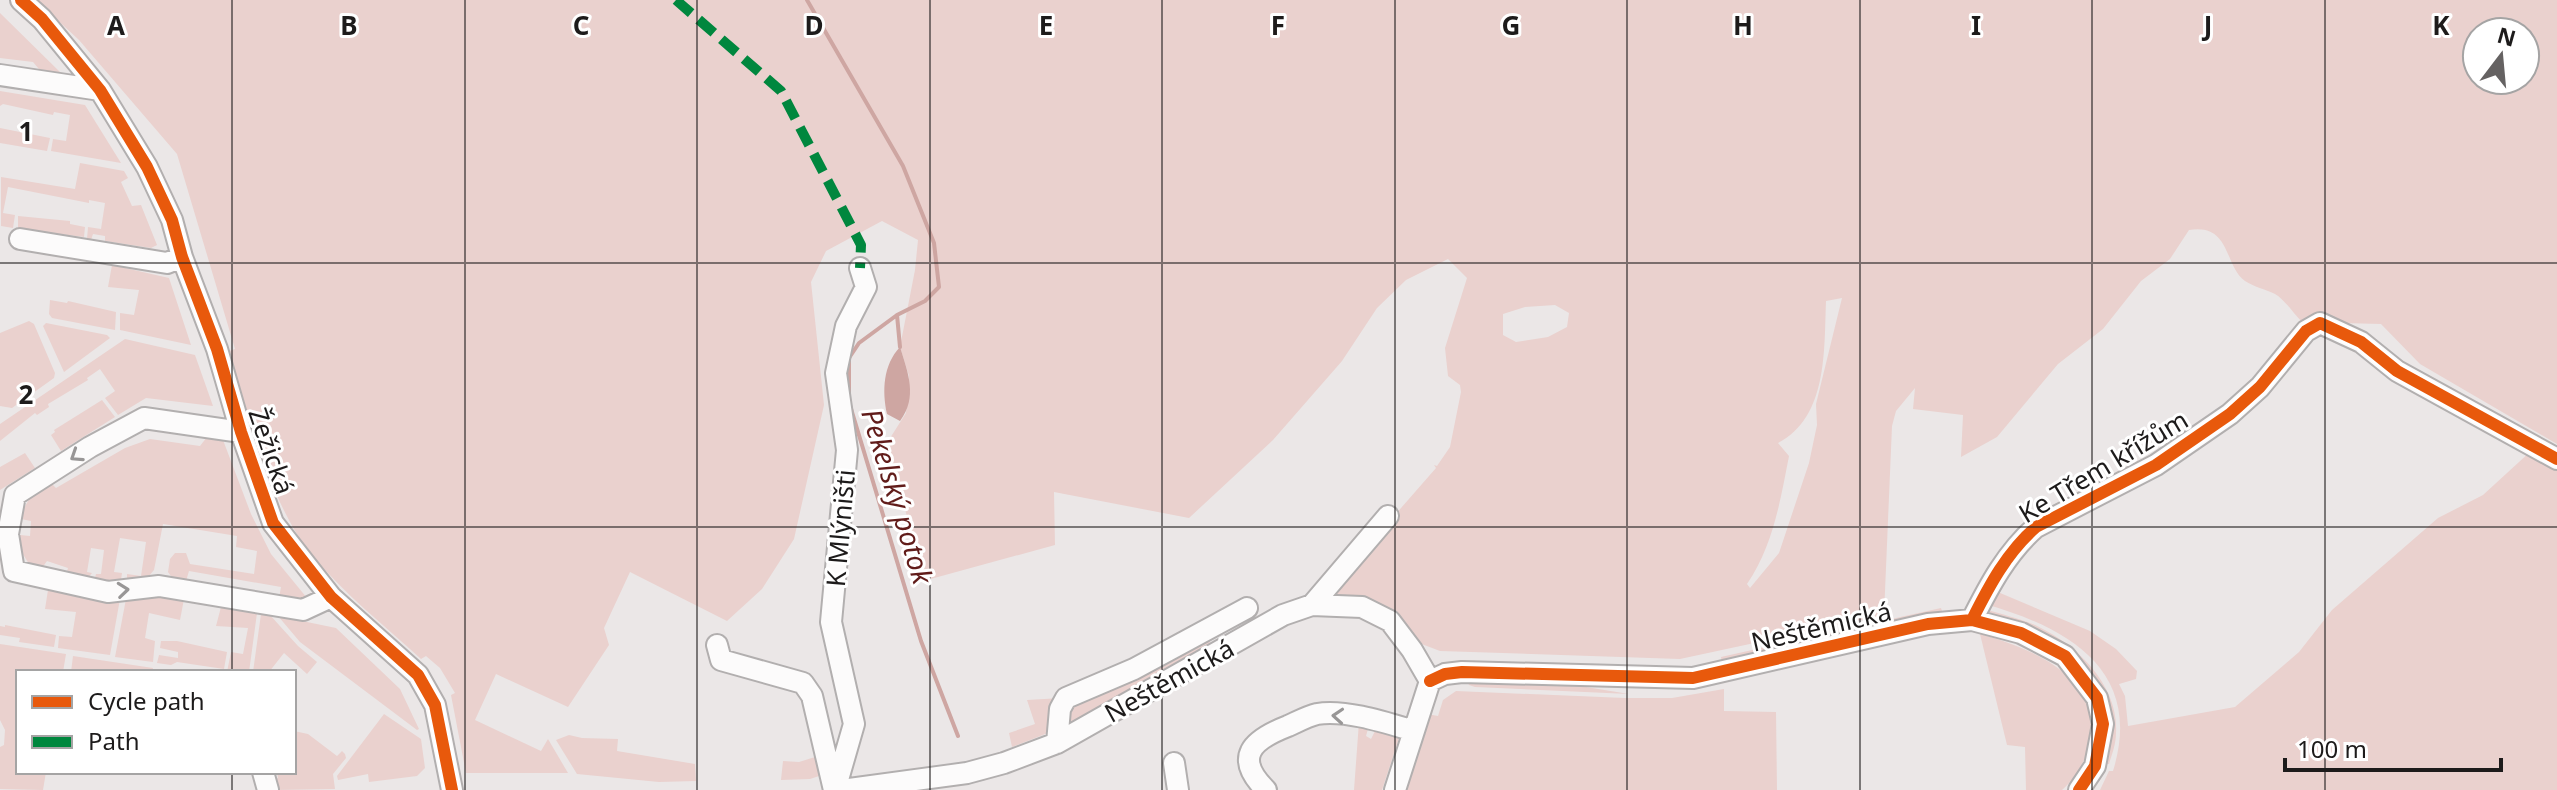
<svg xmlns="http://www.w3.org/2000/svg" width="2557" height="790" font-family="'Noto Sans',sans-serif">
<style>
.green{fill:#ead1ce;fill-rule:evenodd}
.water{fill:#cea6a2}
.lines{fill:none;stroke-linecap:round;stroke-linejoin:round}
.stream{stroke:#cea6a2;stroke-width:4}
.minor-casing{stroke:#b2afaf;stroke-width:24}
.minor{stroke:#fcfbfb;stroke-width:20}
.quiet{stroke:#00873e;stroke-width:10;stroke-dasharray:20 10;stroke-linecap:butt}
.cycleway-casing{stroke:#fff;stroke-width:17}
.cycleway{stroke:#e8590c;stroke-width:12}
.oneway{stroke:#989696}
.grid{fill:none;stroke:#1d1b1b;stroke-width:2;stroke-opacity:0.55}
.labels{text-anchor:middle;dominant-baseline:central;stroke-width:6;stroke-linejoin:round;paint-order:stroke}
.street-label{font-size:26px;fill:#1d1b1b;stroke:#fff}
.water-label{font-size:28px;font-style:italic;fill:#611c1a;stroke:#fff}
.grid-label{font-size:26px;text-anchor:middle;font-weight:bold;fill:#1d1b1b;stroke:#fff;stroke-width:6;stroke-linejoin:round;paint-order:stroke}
</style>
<rect width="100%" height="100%" fill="#ebe7e7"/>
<!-- green -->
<path class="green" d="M36,0H2557V444L2420,364L2381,324L2302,322C2293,313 2285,300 2275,294C2265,289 2254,287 2245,281C2224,266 2231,223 2189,230L2170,259L2141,281L2103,329L2058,364L1997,437L1961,457L1963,415L1913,409L1915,388L1896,411L1892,426L1884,615L1680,659L1440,651L1419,643L1400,618L1374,602L1325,595L1436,468L1434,465L1437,466L1450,447L1461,392L1460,385L1448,376L1445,348L1467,278L1448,259L1406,280L1377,308L1342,361L1273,440L1189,518L1054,492L1055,545L927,580L885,446L906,413L909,376L900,347L915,270L918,240L882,221L826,251L811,282L824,405L794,539L762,589L727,621L630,572L604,628L609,645L568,707L496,674L475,720L541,751L548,739L568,773H466L451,695L455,693L440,668L426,656L421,659C384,625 343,593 311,554C270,503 248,413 226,352L235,349L177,154L79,40ZM2477,32H2525V80H2477ZM1842,298L1816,404L1817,425L1809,463L1779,553L1750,588L1747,584C1773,546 1780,502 1789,456L1778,443C1828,417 1824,350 1826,301ZM1555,305L1569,313L1567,327L1548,337L1516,342L1503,335V314L1525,307Z
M0,13L62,74L55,76L44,75L33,62L0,58Z
M0,91L85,105L121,163L51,151L53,139L66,141L70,115L54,112L53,115L3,104L0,106Z
M0,128L50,138L47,151L0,143Z
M80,163L124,171L128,178L121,182L132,206L141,205L157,245L151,248L105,241V236L93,234L91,240L87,239L88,227L101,229L105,203L89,200V203L8,187L3,213L15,215L13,228L1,226V177L75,189Z
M18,216L70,221V224L85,227L84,237L18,229Z
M112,265L169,278L191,345L120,330V313L134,315L139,290L108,287Z
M50,300L67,303L68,301L116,312L115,330L52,318L49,314Z
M29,321L34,324L55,373L54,378L12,408L0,406V333Z
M46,323L107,335L110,338L64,372L43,326Z
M125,339L195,355L213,406L146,398L118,415L105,398L115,391L100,369L87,378L88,380L48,404L49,407L37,415L35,413L0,441V424Z
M102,400L115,417L61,451L51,435L55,432L54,430Z
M207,437L223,440L251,514L271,554L307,598H279L281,587L189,571L186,581L173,579L168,572L170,559L175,553H186L190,564L254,574L257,551L236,547L237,536L163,524L154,570L148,577L127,580V574L141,576L146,542L120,538L114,572L122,573L121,580L94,582L96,574H101L104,550L91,548L87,572L92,573L87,579L66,575L68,568L47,561L42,568L29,564L21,551L20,535L30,536L31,521L21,519C25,500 34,493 49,481L56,488L125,448L150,439L200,446Z
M2531,451L2557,463V790H2100L2109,771H2113C2144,671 2069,628 1985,604L1993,590L2090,631L2116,649L2137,671L2136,679L2119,684L2125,696L2128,726L2235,707L2299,652L2332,610L2438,518L2483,495Z
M25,453L35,468L0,490V467Z
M48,590L115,601L120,599L110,655L58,648L59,636L72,637L76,612L45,609Z
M157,596L184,599L180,620L149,613L145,638L155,641L153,662L115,657L126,599Z
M221,607L257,613L249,672H227L231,652L243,654L248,628L216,626Z
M1941,608L1943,614L1722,663L1721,657Z
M1985,609C2003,615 2023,619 2039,627C2078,646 2119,686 2116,733C2116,744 2112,754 2109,764H2103C2108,749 2115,732 2112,715C2105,674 2067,644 2030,628C2015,621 1998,620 1985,609Z
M261,614L270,615L298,646L317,662L307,674L284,653L269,672H253Z
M278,616L336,628L400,689L419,729L417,730L300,642Z
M5,625L56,635L54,647L19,642L20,638L0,635V626L5,627Z
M1980,634C2029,647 2107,679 2090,743C2084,763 2077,777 2062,790H2026L2025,747L2007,745Z
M1206,636L1212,645L1067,728L1063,710Z
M161,641H177L227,652L224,669L177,662L171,665L157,663L159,655L178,658V652L160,648Z
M0,644L66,654L63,672H18V772H46L43,790L0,789V747L4,745L5,730L0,720Z
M73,656L153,668L152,672H71Z
M1467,680L1586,687L1629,694L1475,687L1469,685Z
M1724,689V711L1776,712L1777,790H1405L1427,714L1438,716L1443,700L1456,691L1625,698H1672Z
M1061,698L1053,731L1012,747L1009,733L1035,724L1027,700Z
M384,714L421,739L425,768L417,776L369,782L368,774L338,780L337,776Z
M1359,722L1369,725L1366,736L1371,739L1377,727L1400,735L1382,790H1354Z
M294,731L308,734L337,756L342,751L345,754L346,758L333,774L335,789L276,790L272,780L278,778L277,772H294Z
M569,735L582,738L618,739L617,751L695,764L696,781L659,782L577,774L556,740Z
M815,757L820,760L822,775L810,779L781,780L783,761L799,762Z"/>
<!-- water -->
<path class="water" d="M900,347C908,373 918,397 900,421L887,414C882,391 883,365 900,347Z"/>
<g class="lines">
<!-- stream -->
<path class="stream" d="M807,0L903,166L934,243L939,287L925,301L897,315L859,343L849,358V402L921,641L958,736
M897,315L900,347"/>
<!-- minor casing -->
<g class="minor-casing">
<path id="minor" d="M21,0L42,19L100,90L147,167L172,220L182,257L217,349L241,432L273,523L331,597L418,675L435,705L452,790
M0,75L100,90
M20,239L167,263L182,257
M241,432L144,418L90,447L15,495L8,534L14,571L108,592L159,586L303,610L331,597
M1312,605L1388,516
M1972,620C1989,586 2007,552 2036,527L2156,465L2230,414L2260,387L2306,331L2320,323L2361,342L2397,371L2557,459
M717,645L721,660L803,683L812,696L834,790
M1430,681L1445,674L1462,672L1693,678L1928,624L1972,620L2021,633L2065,656L2097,698L2103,724L2095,766L2079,790
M1057,743L1060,709L1066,698L1134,669L1247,608
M1174,763L1178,790
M263,772L268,790
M835,790L854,724L831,622L847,450L836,373L846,326L866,287L860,268
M842,790L967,773L1004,763L1057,743L1283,615L1312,605L1362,607L1390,621L1412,650L1430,681
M1266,790C1233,757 1252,740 1288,726C1297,722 1308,716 1317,714C1345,709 1387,723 1414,731
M1395,790L1430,681"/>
</g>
<!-- minor -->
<use href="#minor" class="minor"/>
<!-- quiet -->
<path class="quiet" d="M676,0L781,91L861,245L860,268"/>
<!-- cycleway casing -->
<g class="cycleway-casing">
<path id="cycleway" d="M21,0L42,19L100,90L147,167L172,220L182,257L217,349L241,432L273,523L331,597L418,675L435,705L452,790
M1972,620C1989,586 2007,552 2036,527L2156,465L2230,414L2260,387L2306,331L2320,323L2361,342L2397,371L2557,459
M1430,681L1445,674L1462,672L1693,678L1928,624L1972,620L2021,633L2065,656L2097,698L2103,724L2095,766L2079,790"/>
</g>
<!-- cycleway -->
<use href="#cycleway" class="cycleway"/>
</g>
<!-- one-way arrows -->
<defs><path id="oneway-chevron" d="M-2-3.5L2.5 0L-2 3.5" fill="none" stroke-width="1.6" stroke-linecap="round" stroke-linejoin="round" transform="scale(2)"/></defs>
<g class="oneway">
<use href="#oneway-chevron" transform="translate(76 456) rotate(147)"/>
<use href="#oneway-chevron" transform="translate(123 590) rotate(-6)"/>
<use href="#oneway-chevron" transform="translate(1338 716) rotate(-176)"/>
</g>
<!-- grid -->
<path class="grid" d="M232,0V672M465,0V790M697,0V790M930,0V790M1162,0V790M1395,0V790M1627,0V790M1860,0V790M2092,0V790M2325,0V790M0,263H2557M0,527H2557M232,772V790"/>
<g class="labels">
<!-- street labels -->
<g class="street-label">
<text transform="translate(272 451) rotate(71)">Žežická</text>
<text transform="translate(2103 466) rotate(-31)">Ke Třem křížům</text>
<text transform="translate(840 528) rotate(-85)">K Mlýništi</text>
<text transform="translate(1821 626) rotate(-13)">Neštěmická</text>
<text transform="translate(1169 680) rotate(-29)">Neštěmická</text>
</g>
<!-- water labels -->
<g class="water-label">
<text transform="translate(898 496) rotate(73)">Pekelský potok</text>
</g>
</g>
<g class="grid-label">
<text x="116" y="35">A</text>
<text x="349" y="35">B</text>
<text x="581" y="35">C</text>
<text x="814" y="35">D</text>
<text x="1046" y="35">E</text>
<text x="1278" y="35">F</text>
<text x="1511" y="35">G</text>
<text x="1743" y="35">H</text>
<text x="1976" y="35">I</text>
<text x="2208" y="35">J</text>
<text x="2441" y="35">K</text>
<text x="26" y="141">1</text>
<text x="26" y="404">2</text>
</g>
<!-- legend -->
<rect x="16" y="670" width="280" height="104" fill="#ffffff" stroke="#a5a4a4" stroke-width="2"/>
<rect x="32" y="696" width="40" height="12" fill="#e8590c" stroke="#a5a4a4" stroke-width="2"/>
<text x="88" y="710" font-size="24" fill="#1d1b1b">Cycle path</text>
<rect x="32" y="736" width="40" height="12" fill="#00873e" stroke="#a5a4a4" stroke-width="2"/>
<text x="88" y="750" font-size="24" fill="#1d1b1b">Path</text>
<!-- north arrow -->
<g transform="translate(2501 56) rotate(16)"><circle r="38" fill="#ffffff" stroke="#a5a4a4" stroke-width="2"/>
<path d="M0-6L14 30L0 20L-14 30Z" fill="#656262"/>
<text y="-12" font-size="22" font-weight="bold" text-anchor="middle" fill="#1d1b1b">N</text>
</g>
<!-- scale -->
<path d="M2285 758v12h216v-12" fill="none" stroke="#1d1b1b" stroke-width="4"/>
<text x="2297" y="758" font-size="24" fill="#1d1b1b" stroke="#ffffff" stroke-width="6" paint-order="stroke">100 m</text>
</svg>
